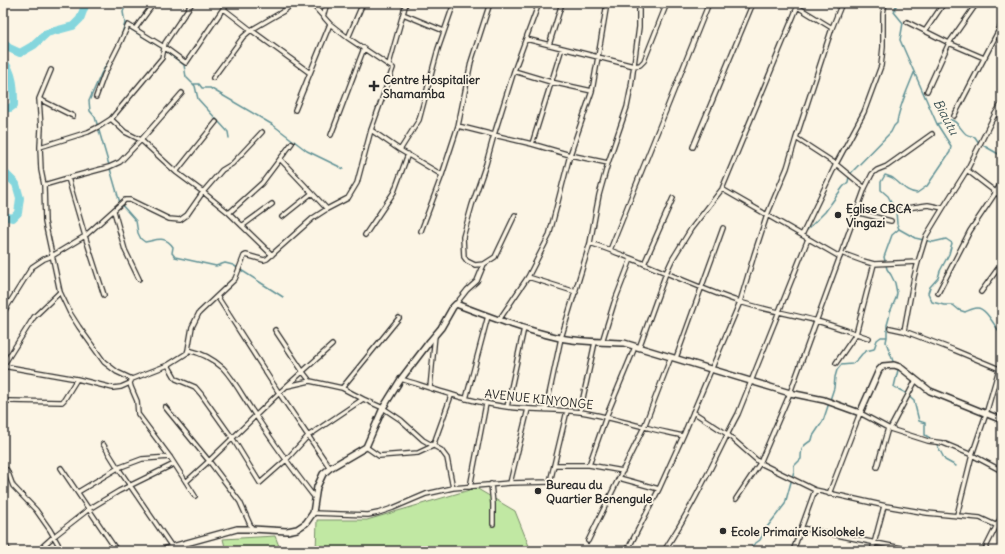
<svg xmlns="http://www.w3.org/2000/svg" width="1005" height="554" font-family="Delius,sans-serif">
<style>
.green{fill:#c1e8a3;stroke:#768a67}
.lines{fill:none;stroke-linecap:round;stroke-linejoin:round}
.stream{stroke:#619296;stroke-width:1.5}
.river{stroke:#85d6dd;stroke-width:8}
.street-casing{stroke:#2b2b2b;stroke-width:6}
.secondary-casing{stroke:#2b2b2b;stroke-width:8}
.street{stroke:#fcf5e5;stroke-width:3.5}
.secondary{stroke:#fcf5e5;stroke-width:5}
.poi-dot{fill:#2b2b2b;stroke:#fcf5e5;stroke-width:1.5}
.labels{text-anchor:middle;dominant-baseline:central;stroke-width:3.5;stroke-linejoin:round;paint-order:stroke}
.poi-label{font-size:12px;font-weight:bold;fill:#2b2b2b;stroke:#fcf5e5;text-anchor:start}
.street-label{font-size:12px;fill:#2b2b2b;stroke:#fcf5e5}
.water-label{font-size:13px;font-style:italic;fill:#425658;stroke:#fcf5e5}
</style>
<rect width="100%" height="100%" fill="#fcf5e5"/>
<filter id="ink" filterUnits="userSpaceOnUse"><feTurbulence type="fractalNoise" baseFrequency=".025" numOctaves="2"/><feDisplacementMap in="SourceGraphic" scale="8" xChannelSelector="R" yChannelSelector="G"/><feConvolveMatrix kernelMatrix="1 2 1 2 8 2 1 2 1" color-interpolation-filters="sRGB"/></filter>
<g filter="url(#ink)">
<!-- green -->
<path class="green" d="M476,488L515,511L531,551H316L317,520H367Z
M275,536L281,551H226L223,539Z"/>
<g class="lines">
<!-- stream -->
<path class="stream" d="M897,3L894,12L903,23L900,40L937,124L951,146L950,152L927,186L917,193C906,192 902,185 894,179C892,177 888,176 885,175L881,182V190L888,196L896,211L897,224L899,229L915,238L933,242L946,239L952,243L949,254L940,271L938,278L930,287L928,293L932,302L944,305H953L959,310L965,312C968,311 973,308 977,308C987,308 995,328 1002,335
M129,28L162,48
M122,34L125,23L123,12L126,3
M167,52L184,65L186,77L195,86L198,99L228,132L229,138
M107,64L101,74L89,101L90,111L95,117L120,203L136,221L138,233L141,239L145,242C157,240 165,235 173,247L172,253L175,257L216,266L225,263L233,265L283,297
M193,84H199L202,88H210L273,125L307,151L344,169
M937,124C941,123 945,120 950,120C956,119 961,130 966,134C969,136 972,136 975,137L979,143L1002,156
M850,174L891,132L894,126L897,123C898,109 909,86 914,73
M807,230L825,212L843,187L848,182L849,177
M887,337L886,342L894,364
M896,368L898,370L894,387L904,392L914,401L919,421L925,423V435L933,440
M936,443L945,460L956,466
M749,551L753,545L760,540L764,531L785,504L794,471V466L801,459C801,448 802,446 812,440L813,436L823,421L834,388L835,377L837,370L841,365L852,364L858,359L862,354L866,351L874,349L877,340L881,337H887V325L889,318L890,312L896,298L897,293L895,283L891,275L887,269L884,257L892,235L899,229"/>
<!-- river -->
<path class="river" d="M3,42L9,48L20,53L34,45L47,33L73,26L80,19L86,3
M3,61C14,72 14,90 14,105L10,108H3
M3,171L16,184L20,198L18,213L13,218L3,216"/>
<!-- street casing -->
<g class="street-casing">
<path id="street" d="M791,3L832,28
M224,9L251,30L310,73
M403,14L444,31
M323,17L327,3
M907,22L949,43L984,58
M135,29L154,3
M925,31L944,3
M348,38L363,3
M526,39L634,66L640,65L644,61L667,3
M549,45L562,3
M389,64L406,3
M51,70L39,99L41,128L40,147L41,170L44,185L45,222L60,292L70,313L79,327L104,362L117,372L132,379L168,365L187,353L188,350L192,327L199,313L235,279L244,256L246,255L264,260L267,259L313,218L327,209L348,198L357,183L371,130L393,68L348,38L330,24L311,3
M514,71L551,82L592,91
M213,78L243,37L251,30L282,12L294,3
M927,91L949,43L977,3
M96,97L104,75L121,41L128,25L164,47L186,63L227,3
M39,99L73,116
M295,110L330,24
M995,114L1002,116
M954,116L1002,24
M111,119L125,132L141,140L176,172L203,192L229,213L272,255
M458,126L494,135L532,144L570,155L608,163
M371,130L400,150L442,175
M331,135L364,48
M796,138L836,164L865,188
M532,144L562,48
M40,147L88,132L100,126L111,119L162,58L165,43L192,3
M693,147L753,3
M400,150L419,120L438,49L454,3
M280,159L327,209
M967,170L1002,197
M176,172L216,122
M68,178L85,236L104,295
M44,185L68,178L109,167L120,162L141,140L182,93
M722,189L840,257
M900,209L928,205L943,208
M114,211L125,250L139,279
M856,212L891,221
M229,213L262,183L292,143
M282,217L312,193
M242,226L272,204
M421,231L442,175L458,126L471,62L490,3
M365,235L394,192L408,154
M802,235L836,164L864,112L881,66L883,47V14L885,3
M590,243C641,260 689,285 740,302C765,310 791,314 817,321C834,326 851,332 869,338
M610,250L709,3
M841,253L863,261L874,264L918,262
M484,264L475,265L467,261L464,257L463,237L472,205L486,164L494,135L514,71L539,3
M644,264L673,198
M528,277L576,292
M981,292L1002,263
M938,293L970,231L996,192L1002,181
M217,296L279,393L330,468
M456,304L467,290L477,281L484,264L495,257L515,215
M3,311L5,310L32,267L44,259L52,256L85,236L125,200H130L169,219L180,220L187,215L203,192L222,170L232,164L262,132
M499,320L528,277L549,236L570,155L592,91L598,57L607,3
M890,328L904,331L954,350L1002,370
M275,330L303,372L310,381
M904,331L914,277L918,262L926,236L943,208L967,170L995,114L1002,103
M602,342L614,303L631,259
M639,348L666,273L672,260L691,229L722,189L799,3
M188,350C202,353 213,359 223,368C236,382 245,401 256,416C274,444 294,471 315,498
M676,358L723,228
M836,363L856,334L874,264
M168,365L176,379L195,387L201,394L233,439L260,483L286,460L308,436L363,399L383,408L401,420L423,440L441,450L447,458L453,488
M3,366L77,379L113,388L121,387L130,383
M3,366L34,317L60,292
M132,379L130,383L131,387L137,401L138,414L170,457L195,496
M401,379C437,390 470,402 507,407C531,410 555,409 580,412C602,415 623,422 645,427C658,431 671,433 683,436
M288,386L310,381L342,388L363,399
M342,388L399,318
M430,388L435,335
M466,399L488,316
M9,401L62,402L64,400L77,379
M165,407L209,461L240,502L252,529
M507,407L524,328
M546,409L561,338L590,243L599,195L608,163L627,107L631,87L639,27V3
M580,412L595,342
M693,412L727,434L760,463L815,490L886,506L927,513L980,518L1002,528
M890,429L916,380
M103,444L118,468L172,547L174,551
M366,447L379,456L418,453L433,446L451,396
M554,465H589L623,471
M589,465L606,417L635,347
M877,467L888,428
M61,468L117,551
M7,470L13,486L36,510L50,530L62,551
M619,478L659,489
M186,482L209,461L279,393L332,345
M510,483L528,409
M491,484L493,504V524
M470,487L486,404
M78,492L118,468L142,459L170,457
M829,494L860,413L890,429L928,441L943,443L972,455L1002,471
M736,499L760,463L790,393L865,188L872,174L877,170L887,166L932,134
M313,513L368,515L378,513L393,508L426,494L453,488L510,483L550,482L567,411
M957,515L972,455L986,414L999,369
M802,528L916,551
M3,541L9,551
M588,541L644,427L671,357
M40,551L43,546L53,537L89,509L119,491L174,464
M627,551L659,489L683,436L740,302L754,255L767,215L787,168L796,138L832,28L842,3
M664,551C678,529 692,505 704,481C716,459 726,436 738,414L808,239
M793,551L815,490
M872,551L884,506
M984,551L997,525L1002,516"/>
</g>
<!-- secondary casing -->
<g class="secondary-casing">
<path id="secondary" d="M161,551L172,547L237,529H252L287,531L297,529L306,523L313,513L317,487L323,474L330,468L366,447L383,408L401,379L430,341L441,328L453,307L456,304C490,317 524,330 560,338C580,342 603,342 624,343L790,393L824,400L860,413L879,370L883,366L894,365L900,367L930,391L1002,420"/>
</g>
<!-- street -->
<use href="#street" class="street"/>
<!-- secondary -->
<use href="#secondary" class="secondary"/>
</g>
</g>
<!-- markers -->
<g class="poi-dot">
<path d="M372 80h4v4h4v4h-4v4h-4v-4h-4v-4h4z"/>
<circle cx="838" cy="215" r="4"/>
<circle cx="538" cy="491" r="4"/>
<circle cx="723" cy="531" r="4"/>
</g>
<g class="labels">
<!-- poi labels -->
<g class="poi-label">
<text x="383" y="79">Centre Hospitalier<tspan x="383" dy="14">Shamamba</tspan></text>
<text x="846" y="208">Eglise CBCA<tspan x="846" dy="14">Vingazi</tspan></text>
<text x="546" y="484">Bureau du<tspan x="546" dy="14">Quartier Benengule</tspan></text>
<text x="731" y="531">Ecole Primaire Kisolokele</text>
</g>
<!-- street labels -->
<g class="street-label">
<text transform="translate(539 399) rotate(6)">AVENUE KINYONGE</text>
</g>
<!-- water labels -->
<g class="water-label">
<text transform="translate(946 117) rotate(62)">Biautu</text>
</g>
</g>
<!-- margin -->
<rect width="1005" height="554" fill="none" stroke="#fcf5e5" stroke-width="16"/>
<rect x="8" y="8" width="989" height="538" fill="none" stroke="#2b2b2b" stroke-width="1.5" filter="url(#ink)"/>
</svg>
